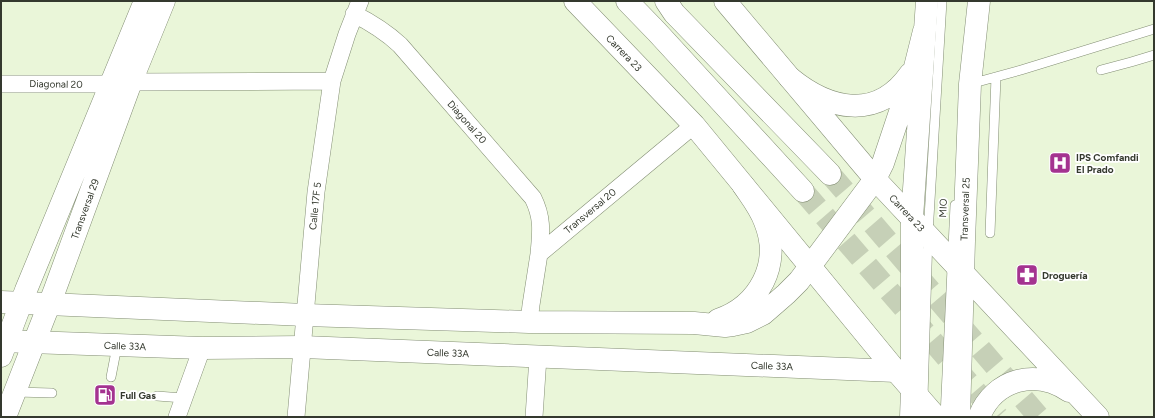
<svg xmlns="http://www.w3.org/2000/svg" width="1155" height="418" font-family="Figtree,sans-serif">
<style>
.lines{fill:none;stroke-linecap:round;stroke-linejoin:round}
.primary-tunnel{stroke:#c6d0b7;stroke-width:22;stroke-dasharray:22 11;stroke-linecap:butt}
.service-casing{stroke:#838e74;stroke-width:10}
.minor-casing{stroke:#838e74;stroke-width:18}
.tertiary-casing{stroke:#838e74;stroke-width:23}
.secondary-casing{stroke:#838e74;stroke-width:23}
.primary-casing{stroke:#838e74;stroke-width:23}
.service{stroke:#fff;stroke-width:9}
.minor{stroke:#fff;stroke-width:17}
.tertiary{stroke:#fff;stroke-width:22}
.secondary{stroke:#fff;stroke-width:22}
.primary{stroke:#fff;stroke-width:22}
.labels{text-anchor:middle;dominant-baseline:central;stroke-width:3.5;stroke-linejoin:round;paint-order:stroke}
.street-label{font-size:10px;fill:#34392e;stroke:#fff}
.poi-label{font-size:10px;font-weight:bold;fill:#34392e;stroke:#fff;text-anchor:start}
</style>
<rect width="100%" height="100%" fill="#eaf6d9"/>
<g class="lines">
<!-- primary-tunnel -->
<path class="primary-tunnel" d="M830,174L1039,417
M803,191L998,417"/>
<!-- service casing -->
<g class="service-casing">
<path id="service" d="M1101,70L1131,62L1154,55
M970,84L1021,70L1154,29
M990,233L996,77
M111,377L117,346
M16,392L52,393
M157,396L183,398
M923,397L928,234L942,1
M945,417L955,205"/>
</g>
<!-- minor casing -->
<g class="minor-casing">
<path id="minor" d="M354,14C372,23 386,32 400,45L533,198C543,218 541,232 539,254
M131,82L332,81
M1,84H111
M529,322L531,305L539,254L694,125
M177,417L202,348
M296,417L316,192L332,81L347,34L360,1
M534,417L538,357"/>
</g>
<!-- tertiary casing -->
<g class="tertiary-casing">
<path id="tertiary" d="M575,1L694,125L896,371L936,417
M725,1L875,179L1098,417
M1,356L26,290L145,1
M5,417L54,292L131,82L164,1
M979,417C994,379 1036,368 1069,391"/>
</g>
<!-- secondary casing -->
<g class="secondary-casing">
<path id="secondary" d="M790,78C829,110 877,121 910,74
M1,302L305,315L529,322L694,323L725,326L733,325L747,322L763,314L786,294L799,281L875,179L883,163L915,67L924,31
M718,320C759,306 782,264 765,222C760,208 751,197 743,185
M1,341L202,348L303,347L896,371
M911,417L912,390V218L927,1
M959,417L964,241L970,84L979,1"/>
</g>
<!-- primary casing -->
<g class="primary-casing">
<path id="primary" d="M627,1L657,32L803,191
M666,1L674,13L830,174"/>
</g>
<!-- service -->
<use href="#service" class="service"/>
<!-- minor -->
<use href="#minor" class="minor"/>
<!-- tertiary -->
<use href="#tertiary" class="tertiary"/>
<!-- secondary -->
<use href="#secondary" class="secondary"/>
<!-- primary -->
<use href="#primary" class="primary"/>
</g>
<!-- icons -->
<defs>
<g id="hospital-square" transform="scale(1.15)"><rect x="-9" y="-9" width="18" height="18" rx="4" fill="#a43390" stroke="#fff"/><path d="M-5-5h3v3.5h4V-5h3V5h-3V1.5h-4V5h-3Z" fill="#fff"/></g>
<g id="pharmacy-square" transform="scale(1.15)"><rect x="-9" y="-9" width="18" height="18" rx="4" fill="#a43390" stroke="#fff"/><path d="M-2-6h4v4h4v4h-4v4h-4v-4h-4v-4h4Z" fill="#fff"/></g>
<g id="fuel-square" transform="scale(1.15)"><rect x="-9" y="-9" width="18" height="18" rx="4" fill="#a43390" stroke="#fff"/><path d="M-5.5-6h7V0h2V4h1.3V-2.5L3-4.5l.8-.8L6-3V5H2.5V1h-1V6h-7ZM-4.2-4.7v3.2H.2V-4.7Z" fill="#fff"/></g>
</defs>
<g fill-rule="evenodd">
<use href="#hospital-square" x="1060" y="163"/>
<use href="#pharmacy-square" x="1027" y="275"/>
<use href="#fuel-square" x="105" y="395"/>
</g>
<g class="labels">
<!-- street labels -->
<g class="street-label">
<text transform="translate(624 53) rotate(46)">Carrera 23</text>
<text transform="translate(56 84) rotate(1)">Diagonal 20</text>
<text transform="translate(467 122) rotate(49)">Diagonal 20</text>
<text transform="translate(315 206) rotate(-84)">Calle 17F 5</text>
<text transform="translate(943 208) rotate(-87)">MIO</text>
<text transform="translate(85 209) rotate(-70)">Transversal 29</text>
<text transform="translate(965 209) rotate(-88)">Transversal 25</text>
<text transform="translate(590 211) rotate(-40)">Transversal 20</text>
<text transform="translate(907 213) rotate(47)">Carrera 23</text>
<text transform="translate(125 346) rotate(2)">Calle 33A</text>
<text transform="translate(448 353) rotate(2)">Calle 33A</text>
<text transform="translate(772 366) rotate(2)">Calle 33A</text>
</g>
<!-- poi labels -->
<g class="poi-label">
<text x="1076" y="157">IPS Comfandi<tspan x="1076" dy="12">El Prado</tspan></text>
<text x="1042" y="275">Droguería</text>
<text x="120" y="395">Full Gas</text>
</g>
</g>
<!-- border -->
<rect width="1155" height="418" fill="none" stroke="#34392e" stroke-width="4"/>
</svg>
